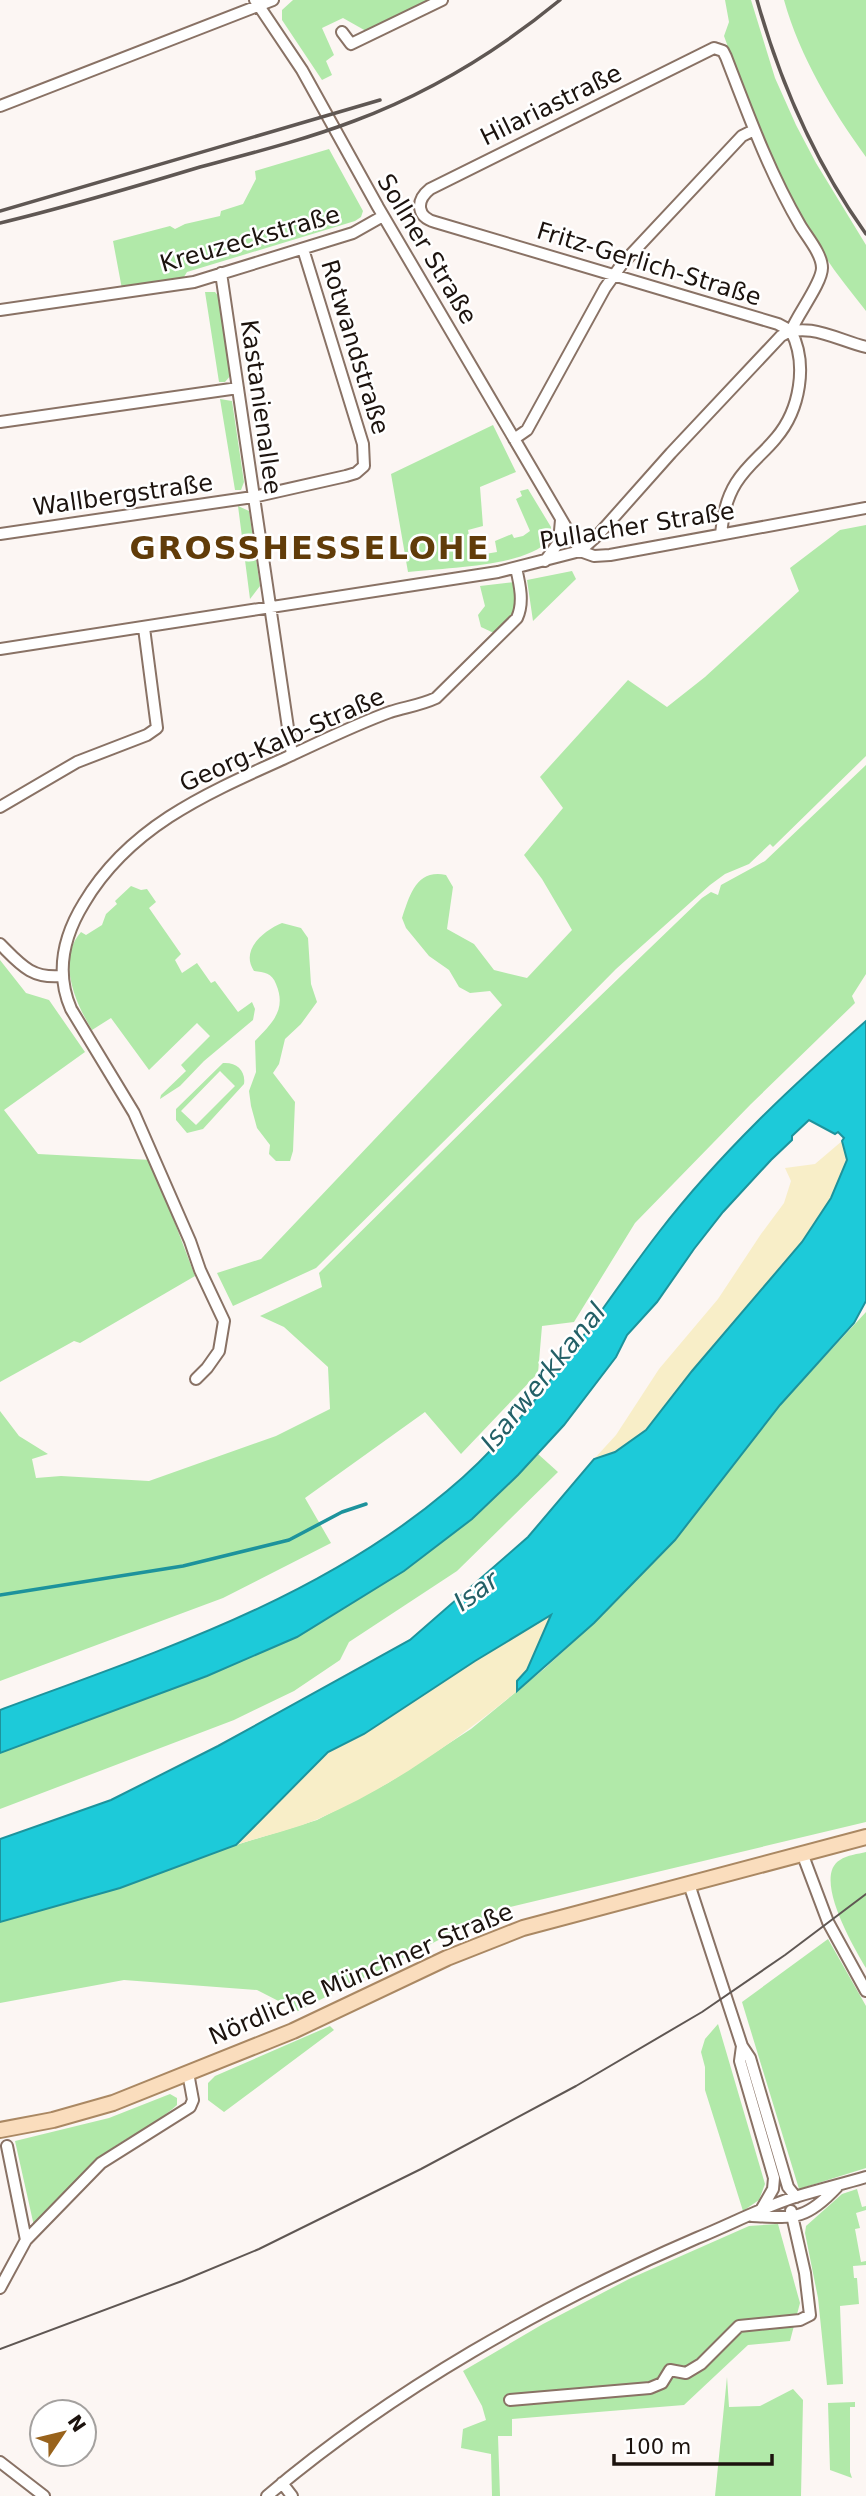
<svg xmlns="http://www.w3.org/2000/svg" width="866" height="2496" font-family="'DejaVu Sans',sans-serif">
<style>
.green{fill:#b1e9a9;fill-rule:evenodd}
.sand{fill:#f8eec8}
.water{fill:#1dcad9;stroke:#1d939c;stroke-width:2}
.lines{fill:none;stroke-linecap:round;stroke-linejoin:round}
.stream{stroke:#1d939c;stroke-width:3.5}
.minor-casing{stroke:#897265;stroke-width:14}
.major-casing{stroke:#aa8863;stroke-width:18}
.minor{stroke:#fff;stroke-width:10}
.major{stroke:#faddbd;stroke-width:14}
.tram{stroke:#5f5753;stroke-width:2}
.rail{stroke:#5f5753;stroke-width:3.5}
.labels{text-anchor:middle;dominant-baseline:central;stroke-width:5;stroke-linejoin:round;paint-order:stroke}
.street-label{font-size:24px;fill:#1c130e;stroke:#fff}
.water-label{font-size:26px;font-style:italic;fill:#236067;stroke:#fff}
.district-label{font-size:32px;font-weight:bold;letter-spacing:2px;fill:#613c09;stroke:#fff}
</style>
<rect width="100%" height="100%" fill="#fcf6f3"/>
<!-- green -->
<path class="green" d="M293,0H431L366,31L343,18L322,28L334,55L326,61L332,75L322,80L282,20V10Z
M725,0H751L775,78L796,125L816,163L866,245V311C852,293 837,275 824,255C780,187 751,111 724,36L729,22Z
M784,0H866V157C832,110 800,57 784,0Z
M329,149L363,211L361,217L355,221L187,272L182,280L122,289L113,241L170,226L175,229L185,224L220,216L221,211L243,204L256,179L255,171Z
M205,292H215L220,298L231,375L225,382H219Z
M220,399L232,401L244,482L241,490H235Z
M493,425L516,472L480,487L483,526L468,530L473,556L497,552L495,541L512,534L514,538L523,536L530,531L516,499L522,496L520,491L528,489L551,527L550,540C522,568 446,567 408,572L391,474Z
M238,506L249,511L260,586L250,599Z
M866,525V756L773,847L770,844L749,864L725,874L710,885L616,969L535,1051L316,1268L233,1306L217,1273L261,1259L502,1005L490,991L470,993L459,987L449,970L429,956L406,928L402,918C410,895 416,869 446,875L453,887L447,929L474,944L494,970L527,978L572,930L542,879L524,855L563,808L540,777L628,680L667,707L705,677L799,591L790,568L840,530Z
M572,571L576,579L533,621L527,580Z
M515,582C518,610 517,614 496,634L481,627L478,615L485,606L480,586Z
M866,765V974L852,996L855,1003L751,1104L635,1223L574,1322L542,1326L538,1373L461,1454L425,1412L305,1498L331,1543L223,1598L0,1681V1411L19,1436L48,1454L32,1459L36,1478L61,1476L149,1481L276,1436L330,1409L328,1367L284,1327L260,1316L322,1287L319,1273L541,1053L702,898L711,892L718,895L721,885L765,861Z
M131,886L141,890L147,889L156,902L149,908L181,954L175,960L182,973L197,963L211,983L215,981L238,1012L252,1002L255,1009L253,1020L204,1061L180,1086L160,1099L161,1095L186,1071L181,1065L210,1036L197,1023L149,1070L111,1018L92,1030C76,1004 56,960 81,932L86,935L102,925L106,914L117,904L115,901Z
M282,923L301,928L308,938L311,984L317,1002L301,1024L285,1039L279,1064L273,1073L295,1102L293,1151L290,1161H276L269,1154L270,1145L257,1128L251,1106L249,1091L256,1072L255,1041C272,1023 287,1010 276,984C272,973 264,972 254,971C240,950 263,931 282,923Z
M0,960L26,993L49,1000L85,1052L4,1110L38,1154L151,1160L195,1276L80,1343L74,1341L0,1382Z
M223,1063C237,1062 246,1071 244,1084L203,1129L187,1133L176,1120V1109ZM220,1071L235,1086L196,1125L181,1111Z
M866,1312V1822L498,1910L298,2011L257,1990L124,1980L0,2003V1922L120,1888L236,1845L317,1820L388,1783L471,1729L544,1669L594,1623L675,1540L780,1405Z
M538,1454L558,1472L457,1571L349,1642L340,1660L294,1691L234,1720L0,1809V1753L207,1676L472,1519Z
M866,1852V1968C854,1948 812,1876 840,1860C847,1855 858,1854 866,1852Z
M828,1939L866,2006V2168L799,2189L742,2002Z
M718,2024L765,2184L759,2200L743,2211L705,2090V2067L701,2052L705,2039Z
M330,2026L334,2030L224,2112L208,2100V2083L215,2076Z
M170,2094L177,2098V2105C153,2127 120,2139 95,2162C74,2181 54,2205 34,2226L15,2141L109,2118Z
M857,2189L862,2207L866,2206V2210L856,2213L860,2228L855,2229L861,2262L866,2261V2265L853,2266L854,2278H857L859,2304L840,2306L843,2384L827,2385L818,2298L805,2233L806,2226L842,2194Z
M778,2224L800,2303L790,2341L748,2345L684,2405L512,2419V2436H498L500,2496H492L491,2454L461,2448L463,2429L486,2420L482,2406L463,2371L543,2324L629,2279L749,2226Z
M727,2377L729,2407L760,2406L793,2389L803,2400L801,2496H715Z
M855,2402V2407H850V2472L852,2478L830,2470L828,2403Z"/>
<!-- sand -->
<path class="sand" d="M842,1141L848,1160L831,1198L802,1242L692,1371L646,1430L615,1452L594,1459L616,1435L659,1369L718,1299L761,1234L784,1203L791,1181L785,1168L815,1164Z
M552,1614L527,1670L517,1681V1691C456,1741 390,1788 318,1819C292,1830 263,1836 236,1845L328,1753L364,1734L475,1661Z"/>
<!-- water -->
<path class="water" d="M866,1021V1301L854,1323L780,1405L675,1540L594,1623L517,1691V1681L527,1670L551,1615L475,1661L364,1734L328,1752L236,1845L120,1888L0,1922V1839L111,1800L218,1746L410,1640L528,1537L594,1459L615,1452L646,1430L692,1371L802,1242L831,1198L847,1160L842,1141L844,1138L838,1132L835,1134L809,1120L792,1136V1140L771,1160L723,1212L694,1249L657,1302L627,1335L616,1357L564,1425L518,1475L472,1519L404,1571L297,1637L207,1676L0,1753V1710C156,1652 318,1600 447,1491C534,1419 591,1320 659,1232C720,1153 792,1086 866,1021Z"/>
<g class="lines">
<!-- stream -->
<path class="stream" d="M0,1595L183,1566L289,1540L342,1512L366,1504"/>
<!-- minor casing -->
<g class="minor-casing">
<path id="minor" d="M255,0L302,70L378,207L580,551
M342,32L351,44L442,0
M714,48L723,51L726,57C748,114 769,172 800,225C807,237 822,254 822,268C822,283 797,315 791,331L778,324L704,302L435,222C417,217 415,201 430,189Z
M0,106L273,0
M221,273L292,755
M0,310L194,282L353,233L383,216
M0,422L238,388
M514,439L527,430L605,288L622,264L742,136L754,130
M0,534L253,497L346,476L356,473L364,466L363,444L303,249
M721,534C723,516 726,499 736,483C747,465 763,454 776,438C800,410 808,364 791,331
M580,551L599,534L671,453L781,336C805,320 840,341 866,347
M545,561L559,542L561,520
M0,649L498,572L580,551L594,556L610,555L866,508
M0,807L77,762L147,735L157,728L144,628
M0,944C20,964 31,979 62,976
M196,1379L207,1368L219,1351L224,1321L200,1270L190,1241L134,1113L71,1009C55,972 63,937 84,903C129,827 205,794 283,759C318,743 354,725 390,712C406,707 421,705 436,698L517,618C524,603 520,585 516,568
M802,1853L828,1922L866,1991
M689,1884L742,2046L750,2058L788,2187L796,2197
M742,2046L740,2061L774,2178L773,2189L761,2210
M7,2146L26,2240
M752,2216C795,2218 806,2220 837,2187
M0,2288L26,2240L101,2163L190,2107L193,2100L188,2073
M510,2400L650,2388L662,2383L670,2370L686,2373L701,2364L739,2326L800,2320L810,2315L805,2273L791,2211
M0,2462L44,2496
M282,2483L292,2496
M267,2496C392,2390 546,2303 697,2238C729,2225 761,2208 795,2197C818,2190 842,2184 866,2177"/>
</g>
<!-- major casing -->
<g class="major-casing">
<path id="major" d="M0,2130L53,2120L113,2103L293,2031L447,1958L523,1928L866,1837"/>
</g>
<!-- minor -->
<use href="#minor" class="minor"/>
<!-- major -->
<use href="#major" class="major"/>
<!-- tram -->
<path class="tram" d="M0,2349L182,2281L259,2249L421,2169L576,2086L702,2012L785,1955L866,1894"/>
<!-- rail -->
<path class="rail" d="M757,0C780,82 816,164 866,234
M0,211L380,100
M0,223C67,207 134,187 200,167C252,153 304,140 354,121C429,93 498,51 560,0"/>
</g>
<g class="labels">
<!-- street labels -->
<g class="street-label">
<text transform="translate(551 105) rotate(-26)">Hilariastraße</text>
<text transform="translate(250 239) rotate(-16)">Kreuzeckstraße</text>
<text transform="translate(427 249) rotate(59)">Sollner Straße</text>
<text transform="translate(649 264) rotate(17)">Fritz-Gerlich-Straße</text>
<text transform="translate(355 347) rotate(73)">Rotwandstraße</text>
<text transform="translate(261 407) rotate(82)">Kastanienallee</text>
<text transform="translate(123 495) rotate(-8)">Wallbergstraße</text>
<text transform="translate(637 526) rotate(-9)">Pullacher Straße</text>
<text transform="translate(282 740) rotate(-24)">Georg-Kalb-Straße</text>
<text transform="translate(361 1974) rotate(-23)">Nördliche Münchner Straße</text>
</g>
<!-- water labels -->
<g class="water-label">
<text transform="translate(543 1377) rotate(-51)">Isarwerkkanal</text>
<text transform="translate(476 1591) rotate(-36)">Isar</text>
</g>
<!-- district labels -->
<g class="district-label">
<text x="310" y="548">GROSSHESSELOHE</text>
</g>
</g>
<!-- north arrow -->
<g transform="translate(63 2433) rotate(55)"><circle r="33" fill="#ffffff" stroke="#a4a19f" stroke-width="2"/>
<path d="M0-5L12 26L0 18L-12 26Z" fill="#99631c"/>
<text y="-10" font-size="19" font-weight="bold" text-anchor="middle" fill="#1c130e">N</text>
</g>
<!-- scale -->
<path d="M614 2454v10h158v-10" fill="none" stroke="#1c130e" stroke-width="3.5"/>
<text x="624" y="2454" font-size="21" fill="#1c130e" stroke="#ffffff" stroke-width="5" paint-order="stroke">100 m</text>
</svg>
